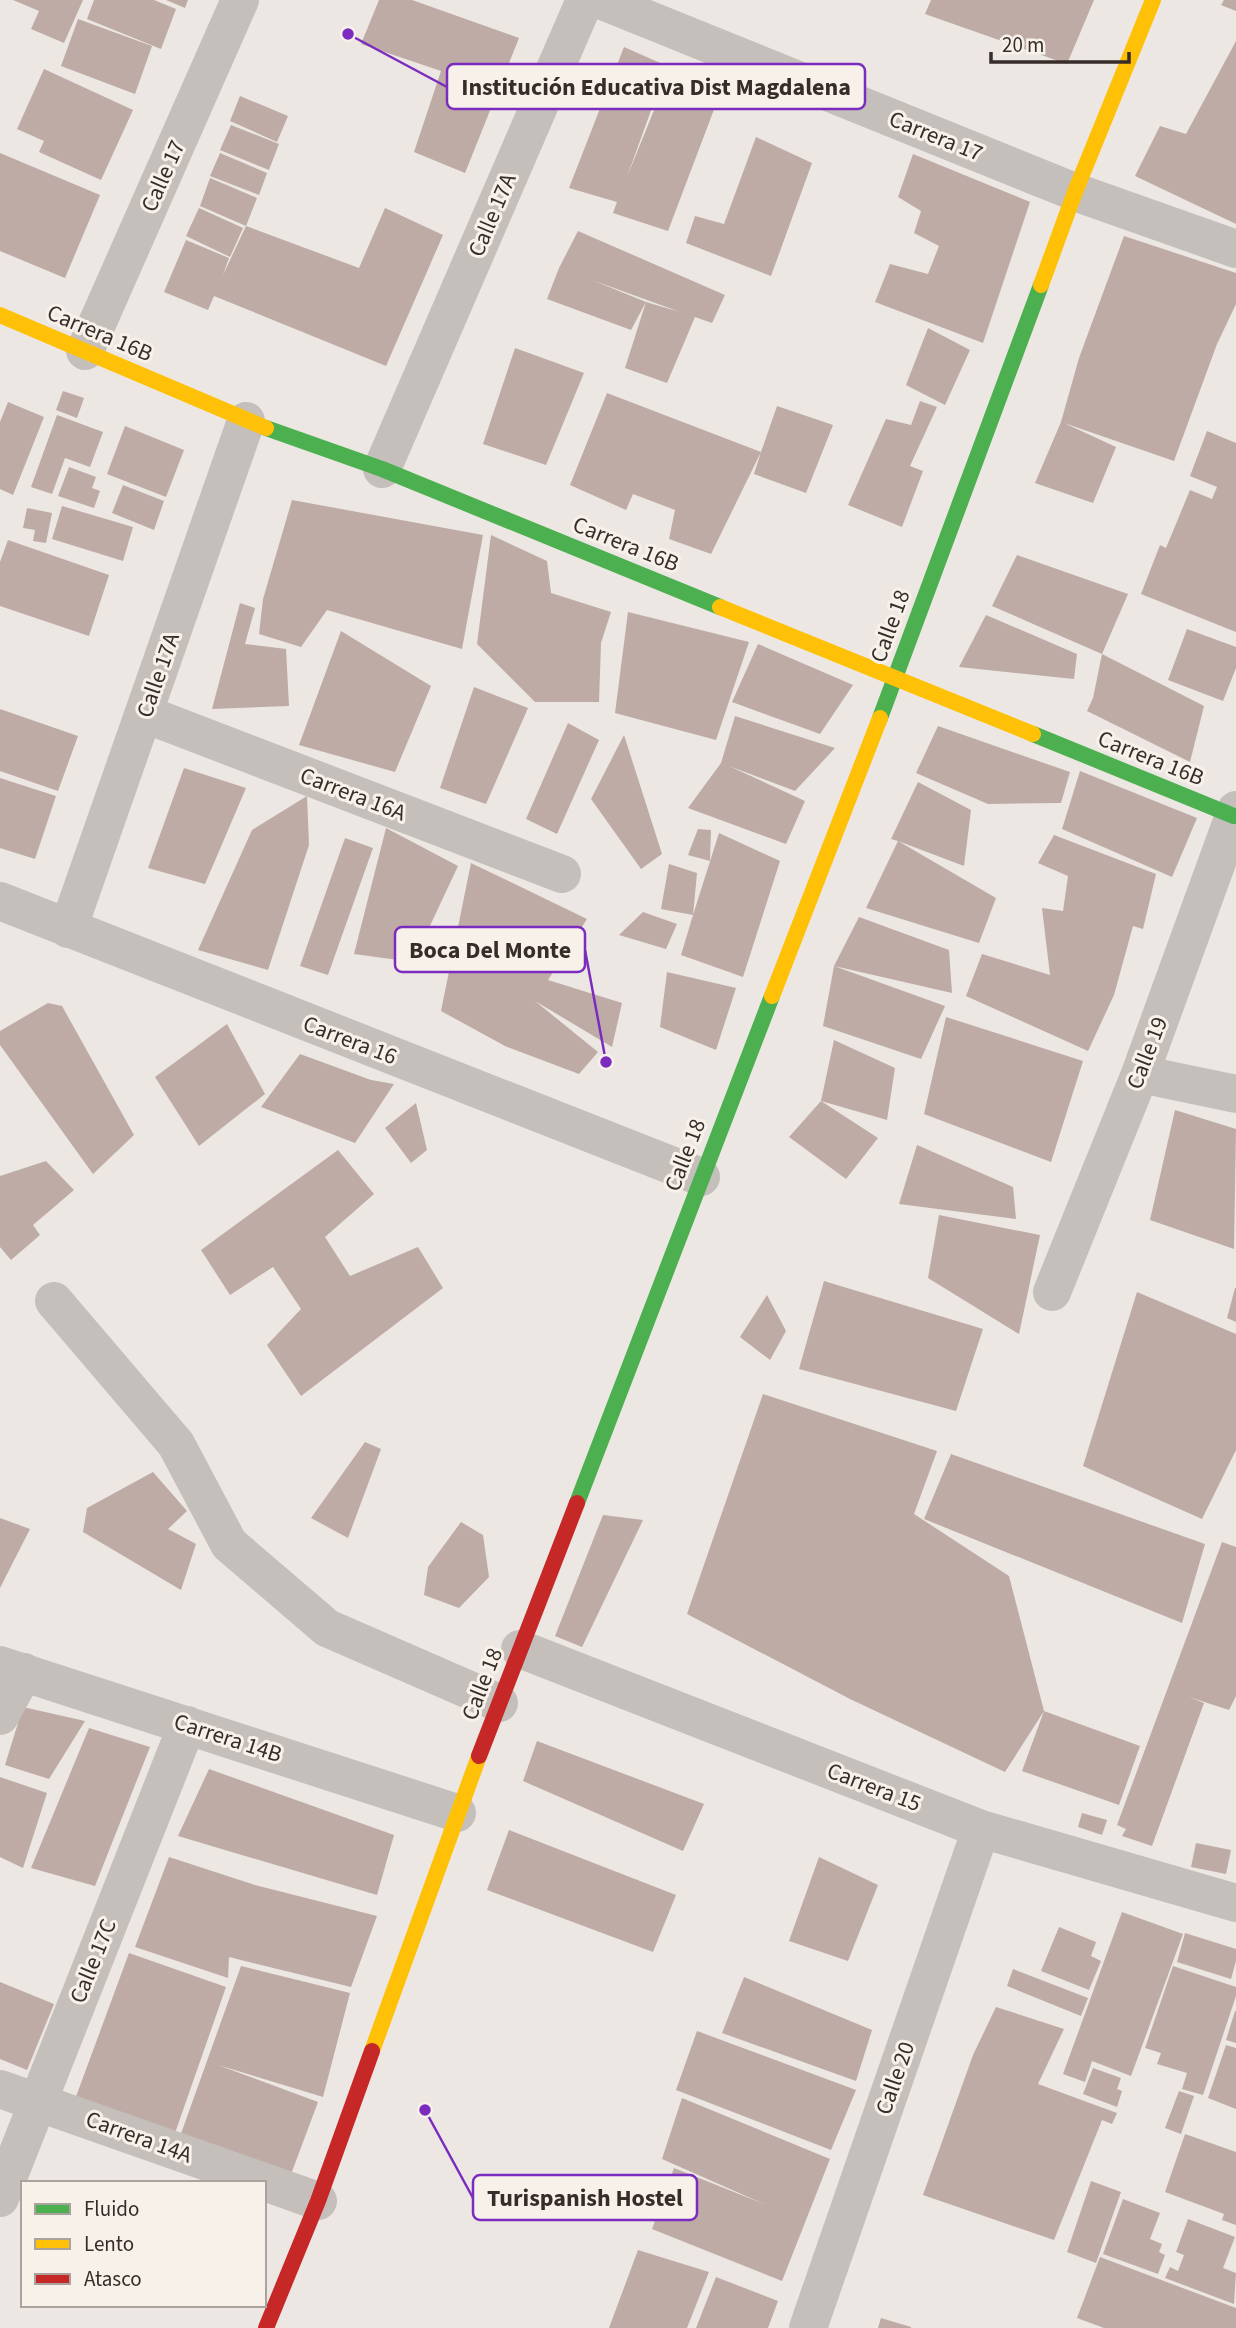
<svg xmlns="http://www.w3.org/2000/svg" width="1236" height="2328" font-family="'Source Sans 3',sans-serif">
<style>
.building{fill:#beaba6}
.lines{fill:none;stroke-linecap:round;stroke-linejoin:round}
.street{stroke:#c5bfbb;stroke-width:38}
.fast{stroke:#4caf50;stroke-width:16}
.slow{stroke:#ffc107;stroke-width:16}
.jam{stroke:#c62828;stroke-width:16}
.labels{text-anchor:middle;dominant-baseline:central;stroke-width:6;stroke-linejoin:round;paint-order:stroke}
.street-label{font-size:23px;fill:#362c2a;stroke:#f8f1ea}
.leader{fill:none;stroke:#7b2cbf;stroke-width:2.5}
.callout-dot{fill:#7b2cbf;stroke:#f8f1ea;stroke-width:2.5}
.callout{fill:#f8f1ea;stroke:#7b2cbf;stroke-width:2.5}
.callout-label{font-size:24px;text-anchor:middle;font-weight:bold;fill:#362c2a}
</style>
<rect width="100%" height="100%" fill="#ece7e2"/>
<!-- building -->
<path class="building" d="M13,0H83L64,43L31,29L39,11Z
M94,0H154L176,9L161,49L87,19Z
M166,0H188L185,8Z
M379,0H412L519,38L465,173L414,152L441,71L361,44Z
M931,0H1094L1067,64L925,14Z
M1224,0H1236V11L1221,5Z
M78,19L152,46L135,94L61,66Z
M1236,41V224L1135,176L1160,126L1186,134Z
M624,47L667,66L627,177L665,83L718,99L668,231L613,213L617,202L569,188Z
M44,69L133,110L101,180L39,152L44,141L17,129Z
M240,96L288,116L277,142L230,121Z
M231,125L279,144L269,170L220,150Z
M756,137L812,163L771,276L686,243L695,216L724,224Z
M0,153L100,195L65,278L0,251Z
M220,153L267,173L259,195L210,176Z
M913,154L1030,202L983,343L875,302L890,264L928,274L939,246L914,233L921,211L898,197Z
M210,178L257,198L246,226L359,268L385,208L443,235L386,366L214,296L208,310L164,292L186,240L229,258L223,275L246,226L200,206Z
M199,208L243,228L230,257L186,236Z
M578,231L725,295L712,323L695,317L667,383L625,368L646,302L680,312L592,280L646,302L631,330L547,299L559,268Z
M1124,236L1236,273V304L1217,344L1174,461L1064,423L1116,447L1093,503L1035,483L1061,422L1079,358Z
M928,328L970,350L945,405L906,385Z
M515,348L584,373L546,465L483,444Z
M63,391L84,398L77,418L56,410Z
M607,393L761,452L777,406L833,425L806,493L754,474L761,452L711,554L669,539L675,510L633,494L626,510L570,485Z
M920,401L937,407L910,466L923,471L902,527L848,505L886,419L911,425Z
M8,402L44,417L13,495L0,489V422Z
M57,415L103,432L90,467L65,458L52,494L31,487Z
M125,426L184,450L166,497L107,474Z
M1207,431L1236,443V632L1141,594L1160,545L1166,548L1190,490L1212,499L1217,487L1190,476Z
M69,467L96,477L92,488L100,491L94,508L58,496Z
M123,485L164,501L154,530L112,513Z
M292,500L483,535L462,649L327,610L301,647L259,634L263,599Z
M62,506L133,527L123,561L52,539Z
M27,508L52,513L46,543L33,541L35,530L23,528Z
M491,535L547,561L551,593L611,612L601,643L599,702H535L477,644Z
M8,540L109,575L89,636L0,606V562Z
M1017,555L1128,594L1102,654L992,606Z
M240,603L255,608L245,644L286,649L289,706L212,709Z
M628,612L749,642L716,740L615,713Z
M986,615L1077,654L1074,679L959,667Z
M1187,629L1236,647V668L1223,701L1168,680Z
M341,631L431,686L395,772L299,745Z
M758,644L853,685L820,734L732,702Z
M1102,654L1204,706L1190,762L1087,711L1093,698Z
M474,687L528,708L486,804L440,788Z
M0,709L78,736L58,791L0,771Z
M735,716L835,748L795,791L729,766L805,801L786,844L688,808L721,763Z
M568,723L599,740L557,834L526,819Z
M938,726L1070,772L1061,803L988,804L916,773Z
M624,735L662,854L641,869L591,799Z
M184,768L246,788L205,884L148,868Z
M1080,771L1197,818L1172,877L1062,829Z
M0,778L56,796L35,859L0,848Z
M918,782L971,810L964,866L898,841L996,898L979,943L866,908L898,841L891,839Z
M307,796L309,845L268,970L198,950L252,830Z
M386,828L458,866L413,962L354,954Z
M698,829L711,830L710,861L688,855Z
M719,833L780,861L743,977L681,955L693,915L661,909L669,864L697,873L693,915Z
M1054,835L1156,874L1143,929L1133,926L1114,995L1088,1051L966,996L982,954L1050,975L1042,908L1063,911L1068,876L1038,863Z
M345,838L373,848L328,975L300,966Z
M471,863L587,919L548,980L622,1003L612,1047L535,1001L598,1052L579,1074L505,1046L441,1011Z
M643,912L677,924L666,949L619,935Z
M859,917L949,950L952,993L834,966L945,1006L921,1059L823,1026L834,966Z
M667,972L736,988L716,1050L660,1027Z
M48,1003L62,1006L134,1135L93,1174L0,1045V1031Z
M946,1017L1083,1061L1051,1162L924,1114Z
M227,1024L265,1094L199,1146L155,1077Z
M834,1040L895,1068L887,1120L821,1101L878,1138L846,1179L789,1137L821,1101Z
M300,1054L371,1080L394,1084L355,1143L261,1107Z
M416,1103L427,1150L411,1163L385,1128Z
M1175,1110L1236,1129L1234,1249L1150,1220Z
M917,1145L1013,1187L1016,1219L899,1204Z
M338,1150L374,1194L325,1237L350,1276L418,1247L443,1288L301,1396L267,1345L301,1309L273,1267L230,1295L201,1250Z
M46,1161L74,1190L33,1225L40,1235L11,1260L0,1247V1176Z
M939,1215L1040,1235L1019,1334L928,1278Z
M824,1281L983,1329L956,1411L799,1369Z
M1235,1288H1236V1322L1227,1318Z
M1137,1292L1236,1334V1450L1202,1519L1083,1466Z
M767,1295L786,1331L770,1360L740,1337Z
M763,1394L937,1451L914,1514L1009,1576L1044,1711L1140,1746L1119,1805L1022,1771L1044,1711L1005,1772L850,1699L687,1614Z
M365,1442L381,1449L348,1538L311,1518Z
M951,1454L1205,1544L1182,1623L924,1519Z
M153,1472L187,1511L168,1529L196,1544L181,1590L83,1532L87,1508Z
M603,1515L643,1520L582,1647L555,1636Z
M0,1518L30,1529L0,1588Z
M461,1522L483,1535L489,1577L459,1608L424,1595L428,1567Z
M1222,1542L1236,1547V1696L1229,1710L1189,1697L1204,1703L1152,1846L1122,1836L1126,1829L1117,1825Z
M23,1707L85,1721L49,1779L5,1765Z
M89,1728L150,1747L95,1886L31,1868Z
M537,1741L704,1804L683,1851L523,1781Z
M209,1769L394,1835L377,1895L178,1836Z
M0,1777L47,1793L23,1868L0,1857Z
M1082,1813L1107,1820L1102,1835L1078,1827Z
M509,1830L676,1895L653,1952L487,1890Z
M1196,1843L1231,1850L1226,1874L1191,1867Z
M169,1857L255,1885L377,1916L351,1987L229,1957L228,1978L135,1947Z
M819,1857L878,1885L848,1961L789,1941Z
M1122,1912L1183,1934L1131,2076L1092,2061L1085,2082L1063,2074Z
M1059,1927L1096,1942L1091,1956L1101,1961L1089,1990L1041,1971Z
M1185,1933L1236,1949V1961L1231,1979L1177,1962Z
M129,1953L226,1987L174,2136L74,2102Z
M241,1966L350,1993L323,2097L218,2065L318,2102L287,2185L178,2142Z
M1173,1966L1236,1987V1996L1203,2095L1182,2089L1187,2073L1157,2064L1161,2053L1145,2048Z
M1013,1969L1088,1998L1081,2016L1007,1986Z
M744,1977L872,2030L856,2081L722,2033Z
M0,1982L54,2004L27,2070L0,2059Z
M996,2007L1064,2029L1038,2084L1117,2113L1112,2124L1102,2120L1054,2240L923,2195L973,2055Z
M1235,2011H1236V2043L1226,2040Z
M697,2031L856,2090L831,2150L676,2090Z
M1226,2045L1236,2048V2109L1208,2098Z
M1093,2068L1121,2078L1117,2089L1122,2091L1117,2107L1083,2094Z
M1179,2091L1194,2096L1181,2134L1165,2128Z
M682,2098L830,2159L782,2281L652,2229L674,2168L764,2204L662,2159Z
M1185,2134L1236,2152V2225L1222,2220L1224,2214L1165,2192Z
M1091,2181L1121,2192L1096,2263L1067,2252Z
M1123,2199L1160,2213L1150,2239L1162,2244L1159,2252L1165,2255L1158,2274L1103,2254Z
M1188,2219L1235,2237L1223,2268L1236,2273L1234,2304L1165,2278L1170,2267L1178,2271L1184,2255L1176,2252Z
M638,2250L709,2272L687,2328H609Z
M1100,2257L1236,2308V2328H1104L1077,2318Z
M716,2277L778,2301L768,2328H696Z
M881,2318L911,2327V2328H878Z"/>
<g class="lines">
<!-- street -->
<path class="street" d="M600,0L1075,192L1236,249
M85,351L240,0
M382,469L585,0
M145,714L562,874
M0,901L701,1177
M68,929L246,421
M1140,1074L1236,1094
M1052,1292L1140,1074L1236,810
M54,1301L176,1444L229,1544L327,1628L499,1703
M520,1649L981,1829L1236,1903
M0,1665L457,1813
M0,1716L24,1672
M0,2089L318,2201
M0,2198L187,1725
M808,2328L981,1829"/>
<!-- fast -->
<path class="fast" d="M266,428L382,469L720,607
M880,718L1041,285
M1033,734L1234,816
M577,1503L772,996"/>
<!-- slow -->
<path class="slow" d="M1041,285L1075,192L1153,0
M0,315L266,428
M720,607L1033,734
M772,996L880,718
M372,2051L479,1756"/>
<!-- jam -->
<path class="jam" d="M479,1756L577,1503
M266,2328L318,2201L372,2051"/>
</g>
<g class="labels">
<!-- street labels -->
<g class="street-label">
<text transform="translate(936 136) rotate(22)">Carrera 17</text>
<text transform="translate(163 176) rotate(-66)">Calle 17</text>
<text transform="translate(492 215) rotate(-67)">Calle 17A</text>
<text transform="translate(100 333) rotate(23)">Carrera 16B</text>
<text transform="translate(626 544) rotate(22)">Carrera 16B</text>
<text transform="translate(890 626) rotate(-70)">Calle 18</text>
<text transform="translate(158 675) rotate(-71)">Calle 17A</text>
<text transform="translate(1151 758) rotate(22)">Carrera 16B</text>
<text transform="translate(353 794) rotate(21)">Carrera 16A</text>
<text transform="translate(350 1040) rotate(21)">Carrera 16</text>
<text transform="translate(1147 1053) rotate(-69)">Calle 19</text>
<text transform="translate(685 1155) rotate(-69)">Calle 18</text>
<text transform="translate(482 1684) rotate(-69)">Calle 18</text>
<text transform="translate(228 1738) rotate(18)">Carrera 14B</text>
<text transform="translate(874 1787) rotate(21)">Carrera 15</text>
<text transform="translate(93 1961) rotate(-68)">Calle 17C</text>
<text transform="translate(895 2078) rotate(-71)">Calle 20</text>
<text transform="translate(139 2137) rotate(20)">Carrera 14A</text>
</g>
</g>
<!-- callouts -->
<path class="leader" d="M348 34L447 87M606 1062L585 950M425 2110L473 2198"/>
<g class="callout-dot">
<circle cx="348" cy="34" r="7"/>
<circle cx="606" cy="1062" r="7"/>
<circle cx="425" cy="2110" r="7"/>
</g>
<g class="callout">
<rect x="447" y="64" width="418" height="45" rx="7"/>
<rect x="395" y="927" width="190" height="45" rx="7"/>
<rect x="473" y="2175" width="224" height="45" rx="7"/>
</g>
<g class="callout-label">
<text x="656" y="95">Institución Educativa Dist Magdalena</text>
<text x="490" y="958">Boca Del Monte</text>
<text x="585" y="2206">Turispanish Hostel</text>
</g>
<!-- legend -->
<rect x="21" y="2181" width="245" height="126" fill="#f8f1ea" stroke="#aaa29d" stroke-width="2"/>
<rect x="35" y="2204" width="35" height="10" fill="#4caf50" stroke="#aaa29d" stroke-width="2"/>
<text x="84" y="2216" font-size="21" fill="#362c2a">Fluido</text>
<rect x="35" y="2239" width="35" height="10" fill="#ffc107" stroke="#aaa29d" stroke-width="2"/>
<text x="84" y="2251" font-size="21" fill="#362c2a">Lento</text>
<rect x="35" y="2274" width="35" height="10" fill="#c62828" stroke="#aaa29d" stroke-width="2"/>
<text x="84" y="2286" font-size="21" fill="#362c2a">Atasco</text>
<!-- scale -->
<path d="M991 52v10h138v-10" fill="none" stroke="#362c2a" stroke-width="3.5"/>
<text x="1002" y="52" font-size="21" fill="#362c2a" stroke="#f8f1ea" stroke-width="5" paint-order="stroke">20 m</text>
</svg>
